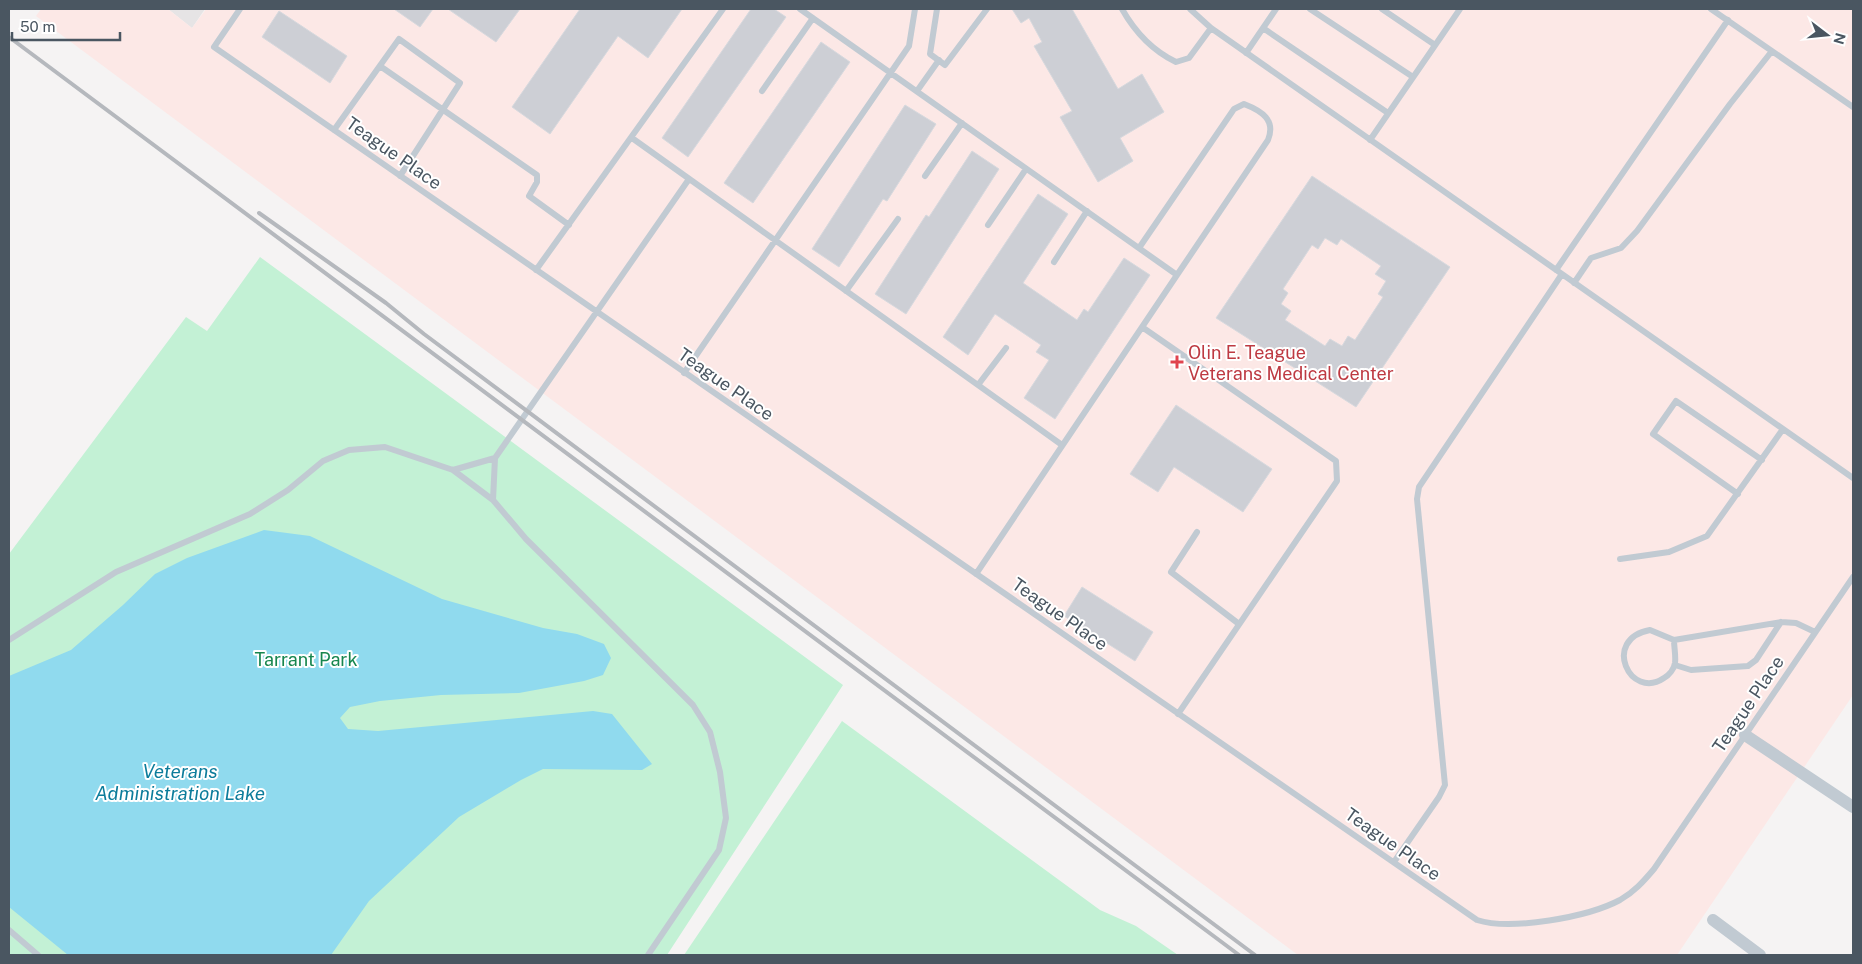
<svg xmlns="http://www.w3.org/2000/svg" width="1862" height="964" font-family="'Public Sans',sans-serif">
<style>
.education{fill:#e6e4e5}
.medical{fill:#fce8e6}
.green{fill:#c3f1d5}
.water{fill:#90daee}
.building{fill:#cdcfd5;stroke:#d7d9de;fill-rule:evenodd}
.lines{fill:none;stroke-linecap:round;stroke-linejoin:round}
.service{stroke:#c1cad2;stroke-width:6}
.minor{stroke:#c1cad2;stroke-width:12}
.rail{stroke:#b5b8bd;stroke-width:4}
.health-dot{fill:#e0444e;stroke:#fff;stroke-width:2}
.labels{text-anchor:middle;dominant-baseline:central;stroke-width:4;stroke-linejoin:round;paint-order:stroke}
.street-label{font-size:18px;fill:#4a5661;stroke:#fff}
.health-label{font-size:18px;fill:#be3a42;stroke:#fff;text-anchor:start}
.park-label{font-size:18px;fill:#17864f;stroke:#fff}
.water-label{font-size:19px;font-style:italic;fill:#0c7c9b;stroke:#fff}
</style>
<rect width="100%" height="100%" fill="#f5f3f3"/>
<!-- education -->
<path class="education" d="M168,9H205L192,28Z"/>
<!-- medical -->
<path class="medical" d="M41,9H168L192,28L206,9H1853V695L1677,955H1298L36,16Z"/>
<!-- green -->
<path class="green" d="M260,257L843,685L667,955H9V554L186,317L207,331Z
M842,721L1100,910L1136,926L1178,955H684Z"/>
<!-- water -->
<path class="water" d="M264,530L310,536L442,599L543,628L577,634L604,644L611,658L603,675L584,681L519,693L441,695L380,701L350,707L340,718L348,729L378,731L593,711L612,714L652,764L642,770L543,769L521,780L459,817L369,901L331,955H68L9,907V676L71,650L123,605L155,574L187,558Z"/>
<!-- building -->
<path class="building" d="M394,9H433L420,27Z
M448,9H520L496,42Z
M580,9H682L648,58L618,36L550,134L512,107Z
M751,9H774L786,17L688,157L662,138Z
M1012,9H1072L1118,89L1142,74L1164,112L1120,138L1133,161L1098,182L1060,117L1072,111L1034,46L1042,42L1029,18L1021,23Z
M279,11L347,56L330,83L262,37Z
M821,42L850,62L753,203L724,183Z
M905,105L936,124L887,201L883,199L839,267L812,249Z
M972,151L999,169L906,314L875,294L926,215L929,217Z
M1312,176L1450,267L1356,407L1216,318ZM1325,238L1337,245L1341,239L1381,266L1375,274L1386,281L1378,294L1383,297L1355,340L1348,336L1342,346L1330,339L1325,346L1285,320L1291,311L1281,304L1288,293L1283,289L1312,245L1318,249Z
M1038,194L1068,214L1023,283L1077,320L1084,309L1088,312L1124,258L1150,275L1055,419L1024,398L1049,360L1036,352L1041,345L995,314L968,355L943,337Z
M1176,405L1272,469L1243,512L1174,467L1158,492L1130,474Z
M1082,587L1153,632L1135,661L1064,616Z"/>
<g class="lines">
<!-- service -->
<path class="service" d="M240,9L214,47L1477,920C1511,931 1588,917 1620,900C1634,892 1643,882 1654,869L1853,577
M800,9L1177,275L976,574
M937,9L930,54L945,65L987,9
M1122,9C1135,32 1151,50 1176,62L1189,58L1211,28
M1190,9L1211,28L1853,478
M1310,9L1413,77
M1382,9L1435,45
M1711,9L1853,107
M1263,28L1388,113
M1246,53L1276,9
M380,66L537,175V182L529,196L569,225
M762,91L813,18
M917,91L939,60
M334,130L399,39L460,83L400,176
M632,138L1062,445
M1370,140L1460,9
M925,176L962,123
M988,225L1026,169
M1139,248L1234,109L1244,104C1262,111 1276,120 1268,140L1177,275
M1054,262L1087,211
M536,270L723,9
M1556,270L1728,20
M1574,283L1591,258L1621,248L1637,231L1730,104L1772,51
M846,291L898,219
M1142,327L1336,461L1337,481L1178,714
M684,373L909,46L915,9
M978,385L1006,348
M453,470L493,500
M1738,494L1653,434L1676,401L1762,460
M1197,532L1171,572L1239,624
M1620,559L1669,552L1707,536L1783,429
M1650,630L1674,640C1674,647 1676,656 1675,663C1674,669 1669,675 1664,678C1630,701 1601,639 1650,630Z
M9,640L116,572L250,514L288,490L323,461L349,450L385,447L453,470L495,458
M1674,640L1781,622L1796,623L1815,632
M1675,665L1691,670L1748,666L1756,660L1781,622
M1394,862L1439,797L1445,785L1417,499L1419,487L1562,274
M9,930L38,955
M648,955L719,850L726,818L720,772L710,732L693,705L526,539L493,500L495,458L689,179"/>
<!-- minor -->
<path class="minor" d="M1745,735L1853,807
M1713,920L1760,955"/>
<!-- rail -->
<path class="rail" d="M9,37L1239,955
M259,213L386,303L424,334L1255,955"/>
</g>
<!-- markers -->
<path class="health-dot" d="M1174.5 354.5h5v5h5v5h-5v5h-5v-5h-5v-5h5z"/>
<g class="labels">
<!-- street labels -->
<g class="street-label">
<text transform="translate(394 153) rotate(35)">Teague Place</text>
<text transform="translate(726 384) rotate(35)">Teague Place</text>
<text transform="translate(1060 614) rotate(35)">Teague Place</text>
<text transform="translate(1748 704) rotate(-56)">Teague Place</text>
<text transform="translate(1393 844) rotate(35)">Teague Place</text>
</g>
<!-- health labels -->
<g class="health-label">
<text x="1188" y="352">Olin E. Teague<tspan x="1188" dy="21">Veterans Medical Center</tspan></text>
</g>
<!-- park labels -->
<g class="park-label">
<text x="306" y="659">Tarrant Park</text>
</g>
<!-- water labels -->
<g class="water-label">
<text x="180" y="771">Veterans<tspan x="180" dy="22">Administration Lake</tspan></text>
</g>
</g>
<!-- border -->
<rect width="1862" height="964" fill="none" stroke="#4a5661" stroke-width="20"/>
<!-- north arrow -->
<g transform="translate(1827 35) rotate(106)" stroke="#ffffff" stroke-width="4" paint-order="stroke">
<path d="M0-4L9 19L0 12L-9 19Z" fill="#4a5661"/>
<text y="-8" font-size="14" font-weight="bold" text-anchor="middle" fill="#4a5661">N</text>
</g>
<!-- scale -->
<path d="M12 32v8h108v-8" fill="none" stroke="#4a5661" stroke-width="2.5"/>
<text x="20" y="32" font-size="15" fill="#4a5661" stroke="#ffffff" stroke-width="4" paint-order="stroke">50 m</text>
</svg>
